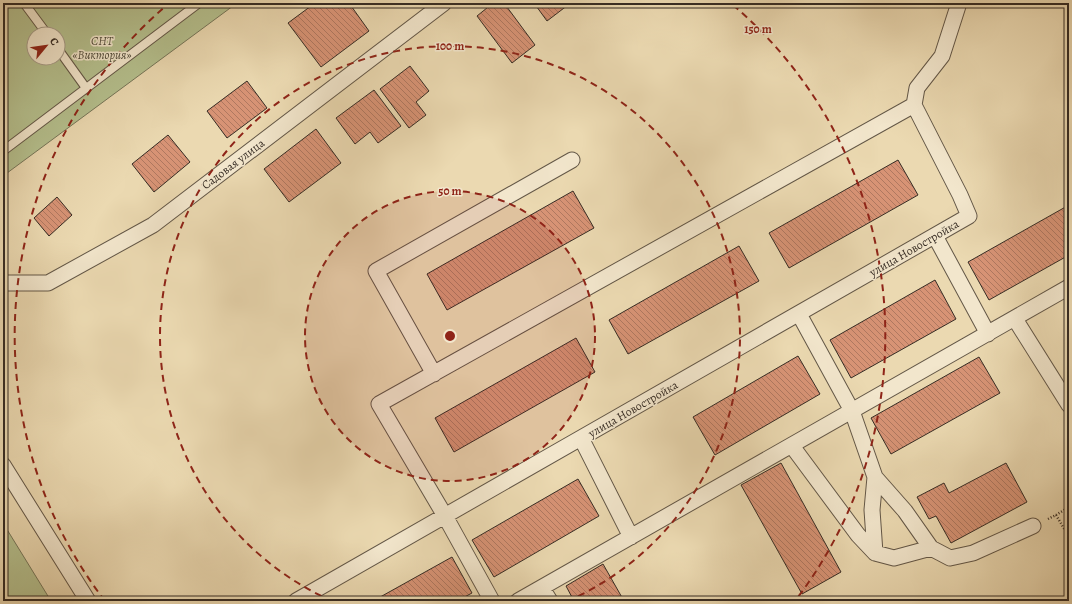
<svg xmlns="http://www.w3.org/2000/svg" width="1072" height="604" font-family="Alegreya,serif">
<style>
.green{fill:#b5c08e;stroke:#767659;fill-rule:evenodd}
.building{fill:url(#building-back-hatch);stroke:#362c24}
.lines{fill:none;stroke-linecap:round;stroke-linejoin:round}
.lane-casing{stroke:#635747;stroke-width:10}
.street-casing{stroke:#635747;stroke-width:17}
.path{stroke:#362c24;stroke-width:2.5;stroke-dasharray:1 2;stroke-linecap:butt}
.lane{stroke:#f2e6cc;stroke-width:8}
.street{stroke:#f2e6cc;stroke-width:15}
.ring{fill:none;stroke:#8f2418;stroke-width:2;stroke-dasharray:7 5}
.labels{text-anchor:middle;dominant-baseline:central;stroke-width:3;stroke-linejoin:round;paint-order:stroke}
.park-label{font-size:12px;font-style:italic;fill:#4f4a39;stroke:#f2e6cc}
.street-label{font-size:12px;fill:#362c24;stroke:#f2e6cc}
.centre{fill:#8f2418;stroke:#f2e6cc;stroke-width:2}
.ring-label{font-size:12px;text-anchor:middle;font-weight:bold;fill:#8f2418;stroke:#f2e6cc;stroke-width:3;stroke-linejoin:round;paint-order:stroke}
</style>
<defs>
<pattern id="building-back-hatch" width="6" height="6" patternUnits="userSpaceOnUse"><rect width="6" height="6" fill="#d79375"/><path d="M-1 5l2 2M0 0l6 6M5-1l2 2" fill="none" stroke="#af7860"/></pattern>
</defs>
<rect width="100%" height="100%" fill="#ebd9b1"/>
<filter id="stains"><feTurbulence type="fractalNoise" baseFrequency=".005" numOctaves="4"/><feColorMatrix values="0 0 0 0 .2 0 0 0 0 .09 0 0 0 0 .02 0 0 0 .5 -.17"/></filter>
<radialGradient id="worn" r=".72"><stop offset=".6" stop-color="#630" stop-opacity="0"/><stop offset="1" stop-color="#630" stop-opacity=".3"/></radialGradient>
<!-- green -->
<path class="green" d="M3,3H237L3,176ZM34,34H58V58H34Z
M3,523L51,601H3Z"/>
<!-- building -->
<path class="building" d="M315,3H349L369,31L321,67L288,23Z
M493,3H504L535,45L512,63L477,16Z
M534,3H566L568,5L547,21Z
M410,66L429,91L416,102L426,115L409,128L380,89Z
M247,81L267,108L227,138L207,111Z
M374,90L401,126L378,143L370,132L355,144L336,118Z
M316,129L341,163L289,202L264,169Z
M168,135L190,162L154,192L132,164Z
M898,160L918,195L789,268L769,233Z
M573,191L594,228L447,310L427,274Z
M57,197L72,215L49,236L34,218Z
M1069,205V255L989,300L968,262Z
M739,246L759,281L628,354L609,320Z
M935,280L956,319L851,378L830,340Z
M576,338L595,372L454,452L435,418Z
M798,356L820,394L715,455L693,417Z
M979,357L1000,393L891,454L871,418Z
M781,463L841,572L802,594L741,485Z
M1006,463L1027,502L951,543L936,516L929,519L917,497L944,483L949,493Z
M578,479L599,516L494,577L472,540Z
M452,557L472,593L457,601H373Z
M603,564L624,601H574L566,586Z"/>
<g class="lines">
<!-- lane casing -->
<g class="lane-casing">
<path id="lane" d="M24,3L47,34
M58,49L86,88
M3,151L199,3"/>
</g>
<!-- street casing -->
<g class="street-casing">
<path id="street" d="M935,236L988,334
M3,283H48L153,225L444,3
M799,314L852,411L875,477L905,511L931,548L950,558L973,553L1033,526
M1015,319L1069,405
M434,374L376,271L572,160
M581,438L631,537
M792,446L858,535L875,553L894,558L931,548
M3,465L88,601
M875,553L872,510L875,477
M542,588L550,601
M296,601L969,216L960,195L914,105L917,88L942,56L959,3
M492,601L445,516L379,404L914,105
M518,601L1069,287"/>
</g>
<!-- path -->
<path class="path" d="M1056,515L1069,507
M1048,519L1056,515L1069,537"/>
<!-- lane -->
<use href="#lane" class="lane"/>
<!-- street -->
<use href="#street" class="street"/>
</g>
<!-- distance rings -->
<circle cx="450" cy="336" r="145" fill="#8f2418" fill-opacity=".12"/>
<g class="ring">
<circle cx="450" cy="336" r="145"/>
<path d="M332 601A290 290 0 1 1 568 601"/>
<path d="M105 601A435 435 0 0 1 167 5M733 5A435 435 0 0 1 795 601"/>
</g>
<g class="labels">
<!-- park labels -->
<g class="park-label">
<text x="102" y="41">СНТ<tspan x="102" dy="14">«Виктория»</tspan></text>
</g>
<!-- street labels -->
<g class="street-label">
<text transform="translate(233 164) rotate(-37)">Садовая улица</text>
<text transform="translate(914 248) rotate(-30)">улица Новостройка</text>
<text transform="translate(633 409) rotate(-30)">улица Новостройка</text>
</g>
</g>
<circle cx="450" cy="336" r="6" class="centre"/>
<g class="ring-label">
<text x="758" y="33">150 m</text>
<text x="450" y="50">100 m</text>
<text x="450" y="195">50 m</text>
</g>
<!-- margin -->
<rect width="1072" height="604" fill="none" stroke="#ebd9b1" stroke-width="16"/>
<rect x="4" y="4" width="1064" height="596" fill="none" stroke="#362c24" stroke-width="2"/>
<rect x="8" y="8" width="1056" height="588" fill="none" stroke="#362c24"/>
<!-- north arrow -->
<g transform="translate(46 46) rotate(61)"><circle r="19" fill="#f2e6cc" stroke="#a79c89"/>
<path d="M0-3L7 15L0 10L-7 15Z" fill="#8f2418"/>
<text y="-6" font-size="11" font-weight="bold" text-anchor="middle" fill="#362c24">С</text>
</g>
<rect width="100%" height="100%" filter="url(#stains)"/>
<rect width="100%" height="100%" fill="url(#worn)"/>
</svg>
